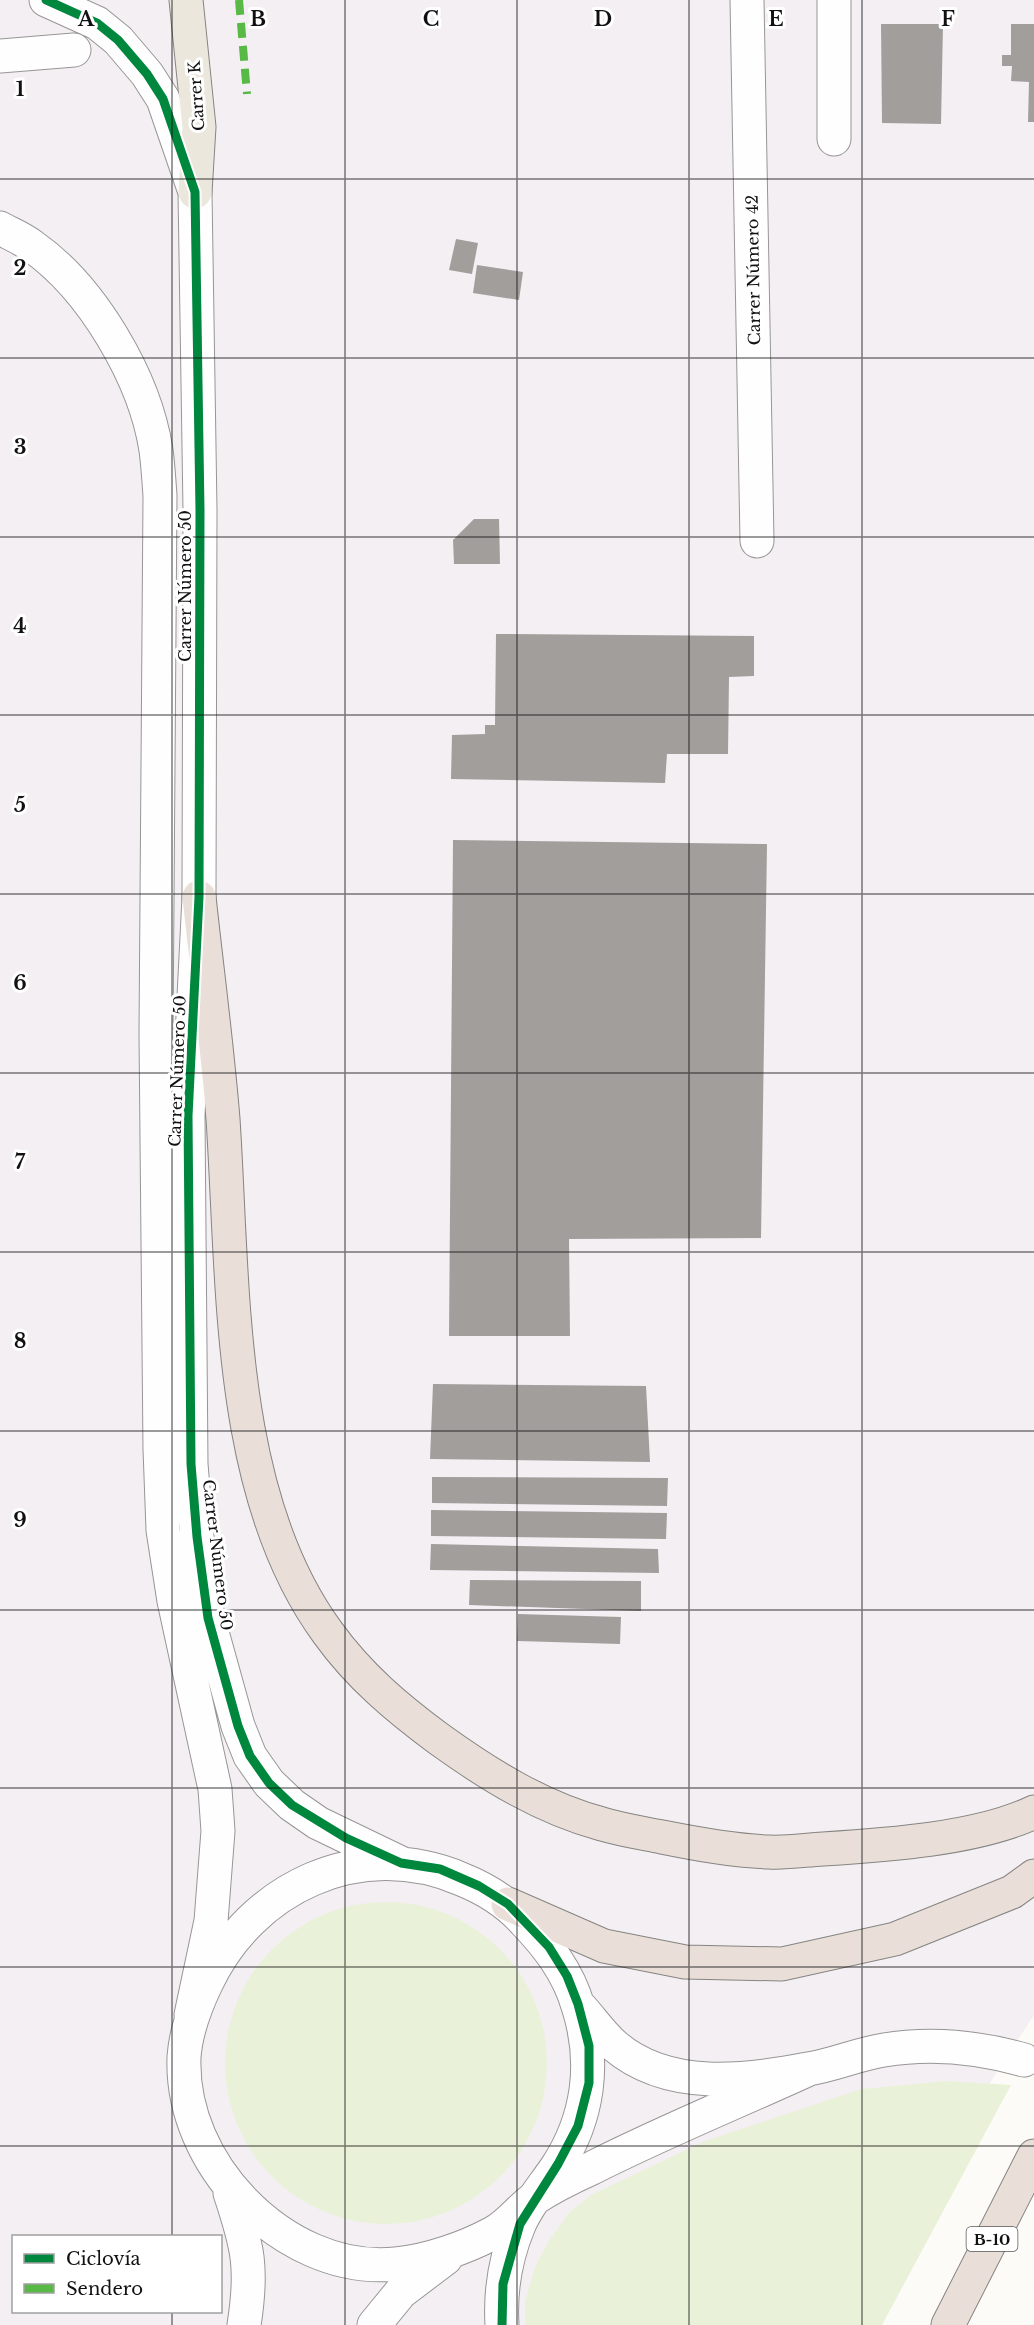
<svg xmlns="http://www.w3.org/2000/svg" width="1034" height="2325" font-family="'Libre Baskerville',serif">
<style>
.industrial{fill:#f4eff3;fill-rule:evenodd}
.green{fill:#e9f2d8}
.building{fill:#a19e9c}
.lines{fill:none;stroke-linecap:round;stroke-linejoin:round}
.minor-casing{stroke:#979695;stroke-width:35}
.major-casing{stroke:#858482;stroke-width:35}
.highway-casing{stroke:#858482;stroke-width:35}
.minor{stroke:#fffefe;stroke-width:33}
.major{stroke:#ece7dc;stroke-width:33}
.highway{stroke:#e9dfd8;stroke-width:33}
.quiet{stroke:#58b947;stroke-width:8;stroke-dasharray:15 8;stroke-linecap:butt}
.cycleway-casing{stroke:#fff;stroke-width:13}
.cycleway{stroke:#00873e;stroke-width:9}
.grid{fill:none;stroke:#111;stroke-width:1.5;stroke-opacity:0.55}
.labels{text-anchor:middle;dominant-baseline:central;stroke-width:6;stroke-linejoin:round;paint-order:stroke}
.shield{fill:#fff;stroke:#585858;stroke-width:1.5}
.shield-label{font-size:15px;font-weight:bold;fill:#111}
.street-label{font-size:16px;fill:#111;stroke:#fff}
.grid-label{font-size:20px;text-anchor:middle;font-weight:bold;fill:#111;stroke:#fff;stroke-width:6;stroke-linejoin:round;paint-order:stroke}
</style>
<rect width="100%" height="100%" fill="#fdfbf7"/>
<!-- industrial -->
<path class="industrial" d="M0,0H1034V2015L936,2166L861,2325H0ZM14,2236H220V2312H14Z"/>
<!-- green -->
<path class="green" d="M225 2063a161 161 0 1 1 322 0a161 161 0 1 1-322 0Z
M947,2081L1011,2085L882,2325H525V2302L535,2267L547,2244L569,2213L591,2195L705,2141L861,2089Z"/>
<!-- building -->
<path class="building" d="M881,24H943L941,124L882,123Z
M1011,24H1034V122H1028L1029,82L1011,81L1012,66H1002V55H1011Z
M456,239L478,243L472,274L449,270Z
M477,265L523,272L519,300L473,293Z
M474,519H499L500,564H454L453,540Z
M496,634L754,636V676L729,677L728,754H667L665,783L451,779L452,735L485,734V725H495Z
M453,840L767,844L761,1238L569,1239L570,1336H449Z
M433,1384L646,1386L650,1462L430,1459Z
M432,1477L668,1478L667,1506L432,1503Z
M431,1510L667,1513L666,1539L431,1536Z
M431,1544L658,1549L659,1573L430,1570Z
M470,1580L641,1581V1611L469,1605Z
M518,1614L621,1617L620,1644L517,1641Z"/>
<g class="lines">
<!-- minor casing -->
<g class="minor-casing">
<path id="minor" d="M46,0L97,23L118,40L147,74L163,99L195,192L200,510L199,897L188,1116L191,1464L197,1537L208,1618L238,1726L250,1756L269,1783L292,1805L318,1823L401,1863
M747,0L757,541
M0,56L74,50
M834,139V0
M0,228C11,234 23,239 32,246C92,288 145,378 156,450C158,465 159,481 160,496L156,1034L160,1449L163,1530L174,1601L215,1789L218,1831L211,1921L191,2015
M581,2008C592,2020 602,2035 615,2046C668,2091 745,2081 808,2069C834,2065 858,2054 884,2050C932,2042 978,2047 1024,2060
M230,2193C248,2247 253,2268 244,2325
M374,2325L401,2292L446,2258
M502,2325C500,2292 506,2256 519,2225C528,2204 543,2187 556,2168C589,2118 596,2062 578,2006C568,1972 548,1946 524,1921C506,1901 486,1889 461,1879C360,1836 251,1887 206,1984C195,2007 186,2030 184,2057C182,2111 206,2163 244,2202C283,2242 338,2270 396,2264C428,2261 465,2248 493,2233C508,2225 519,2210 532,2200C550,2188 572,2177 592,2168C663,2132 737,2102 809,2069"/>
</g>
<!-- major casing -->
<g class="major-casing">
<path id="major" d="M186,0L199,127L195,192"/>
</g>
<!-- highway casing -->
<g class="highway-casing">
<path id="highway" d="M199,897C207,971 217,1045 223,1119C234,1283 226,1495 328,1633C359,1676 397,1708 439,1739C489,1775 542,1808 602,1824C622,1830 642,1833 662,1837C697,1844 734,1851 769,1852C787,1853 805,1850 823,1849C886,1845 978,1839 1034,1812
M508,1904L604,1946L685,1962L782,1964L895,1939L1012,1892L1034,1876
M948,2325L1034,2156"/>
</g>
<!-- minor -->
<use href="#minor" class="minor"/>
<!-- major -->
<use href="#major" class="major"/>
<!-- highway -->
<use href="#highway" class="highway"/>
<!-- quiet -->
<path class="quiet" d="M239,0L247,94"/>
<!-- cycleway casing -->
<g class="cycleway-casing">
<path id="cycleway" d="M46,0L97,23L118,40L147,74L163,99L195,192L200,510L199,897L188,1116L191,1464L197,1537L208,1618L238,1726L250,1756L269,1783L292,1805L346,1838L401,1863L440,1869L479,1886L508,1904L549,1947L567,1976L578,2004L589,2046V2083L578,2126L558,2164L520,2224L503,2284L502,2325"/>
</g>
<!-- cycleway -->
<use href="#cycleway" class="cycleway"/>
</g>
<!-- grid -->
<path class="grid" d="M172,0V2236M345,0V2325M517,0V2325M689,0V2325M862,0V2325M0,179H1034M0,358H1034M0,537H1034M0,715H1034M0,894H1034M0,1073H1034M0,1252H1034M0,1431H1034M0,1610H1034M0,1788H1034M0,1967H1034M0,2146H1034M172,2312V2325"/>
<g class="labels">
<!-- shield labels -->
<rect class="shield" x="966.5" y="2227" width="51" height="24" rx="4.5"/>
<g class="shield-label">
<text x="992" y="2239">B-10</text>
</g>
<!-- street labels -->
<g class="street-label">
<text transform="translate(196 96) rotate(-94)">Carrer K</text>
<text transform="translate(753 270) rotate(-91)">Carrer Número 42</text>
<text transform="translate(185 586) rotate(-90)">Carrer Número 50</text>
<text transform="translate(177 1071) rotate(-88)">Carrer Número 50</text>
<text transform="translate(218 1555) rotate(83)">Carrer Número 50</text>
</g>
</g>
<g class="grid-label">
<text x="86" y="26">A</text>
<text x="258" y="26">B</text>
<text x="431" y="26">C</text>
<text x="603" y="26">D</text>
<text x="776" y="26">E</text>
<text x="948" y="26">F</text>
<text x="20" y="96">1</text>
<text x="20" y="275">2</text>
<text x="20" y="454">3</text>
<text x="20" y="633">4</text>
<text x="20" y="812">5</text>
<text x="20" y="990">6</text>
<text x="20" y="1169">7</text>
<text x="20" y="1348">8</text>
<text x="20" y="1527">9</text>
</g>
<!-- legend -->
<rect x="12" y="2235" width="210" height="78" fill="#ffffff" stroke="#a0a0a0" stroke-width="1.5"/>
<rect x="24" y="2254" width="30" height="9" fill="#00873e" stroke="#a0a0a0" stroke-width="1.5"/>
<text x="66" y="2265" font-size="18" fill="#111111">Ciclovía</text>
<rect x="24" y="2284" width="30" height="9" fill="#58b947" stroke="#a0a0a0" stroke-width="1.5"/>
<text x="66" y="2295" font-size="18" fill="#111111">Sendero</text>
</svg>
